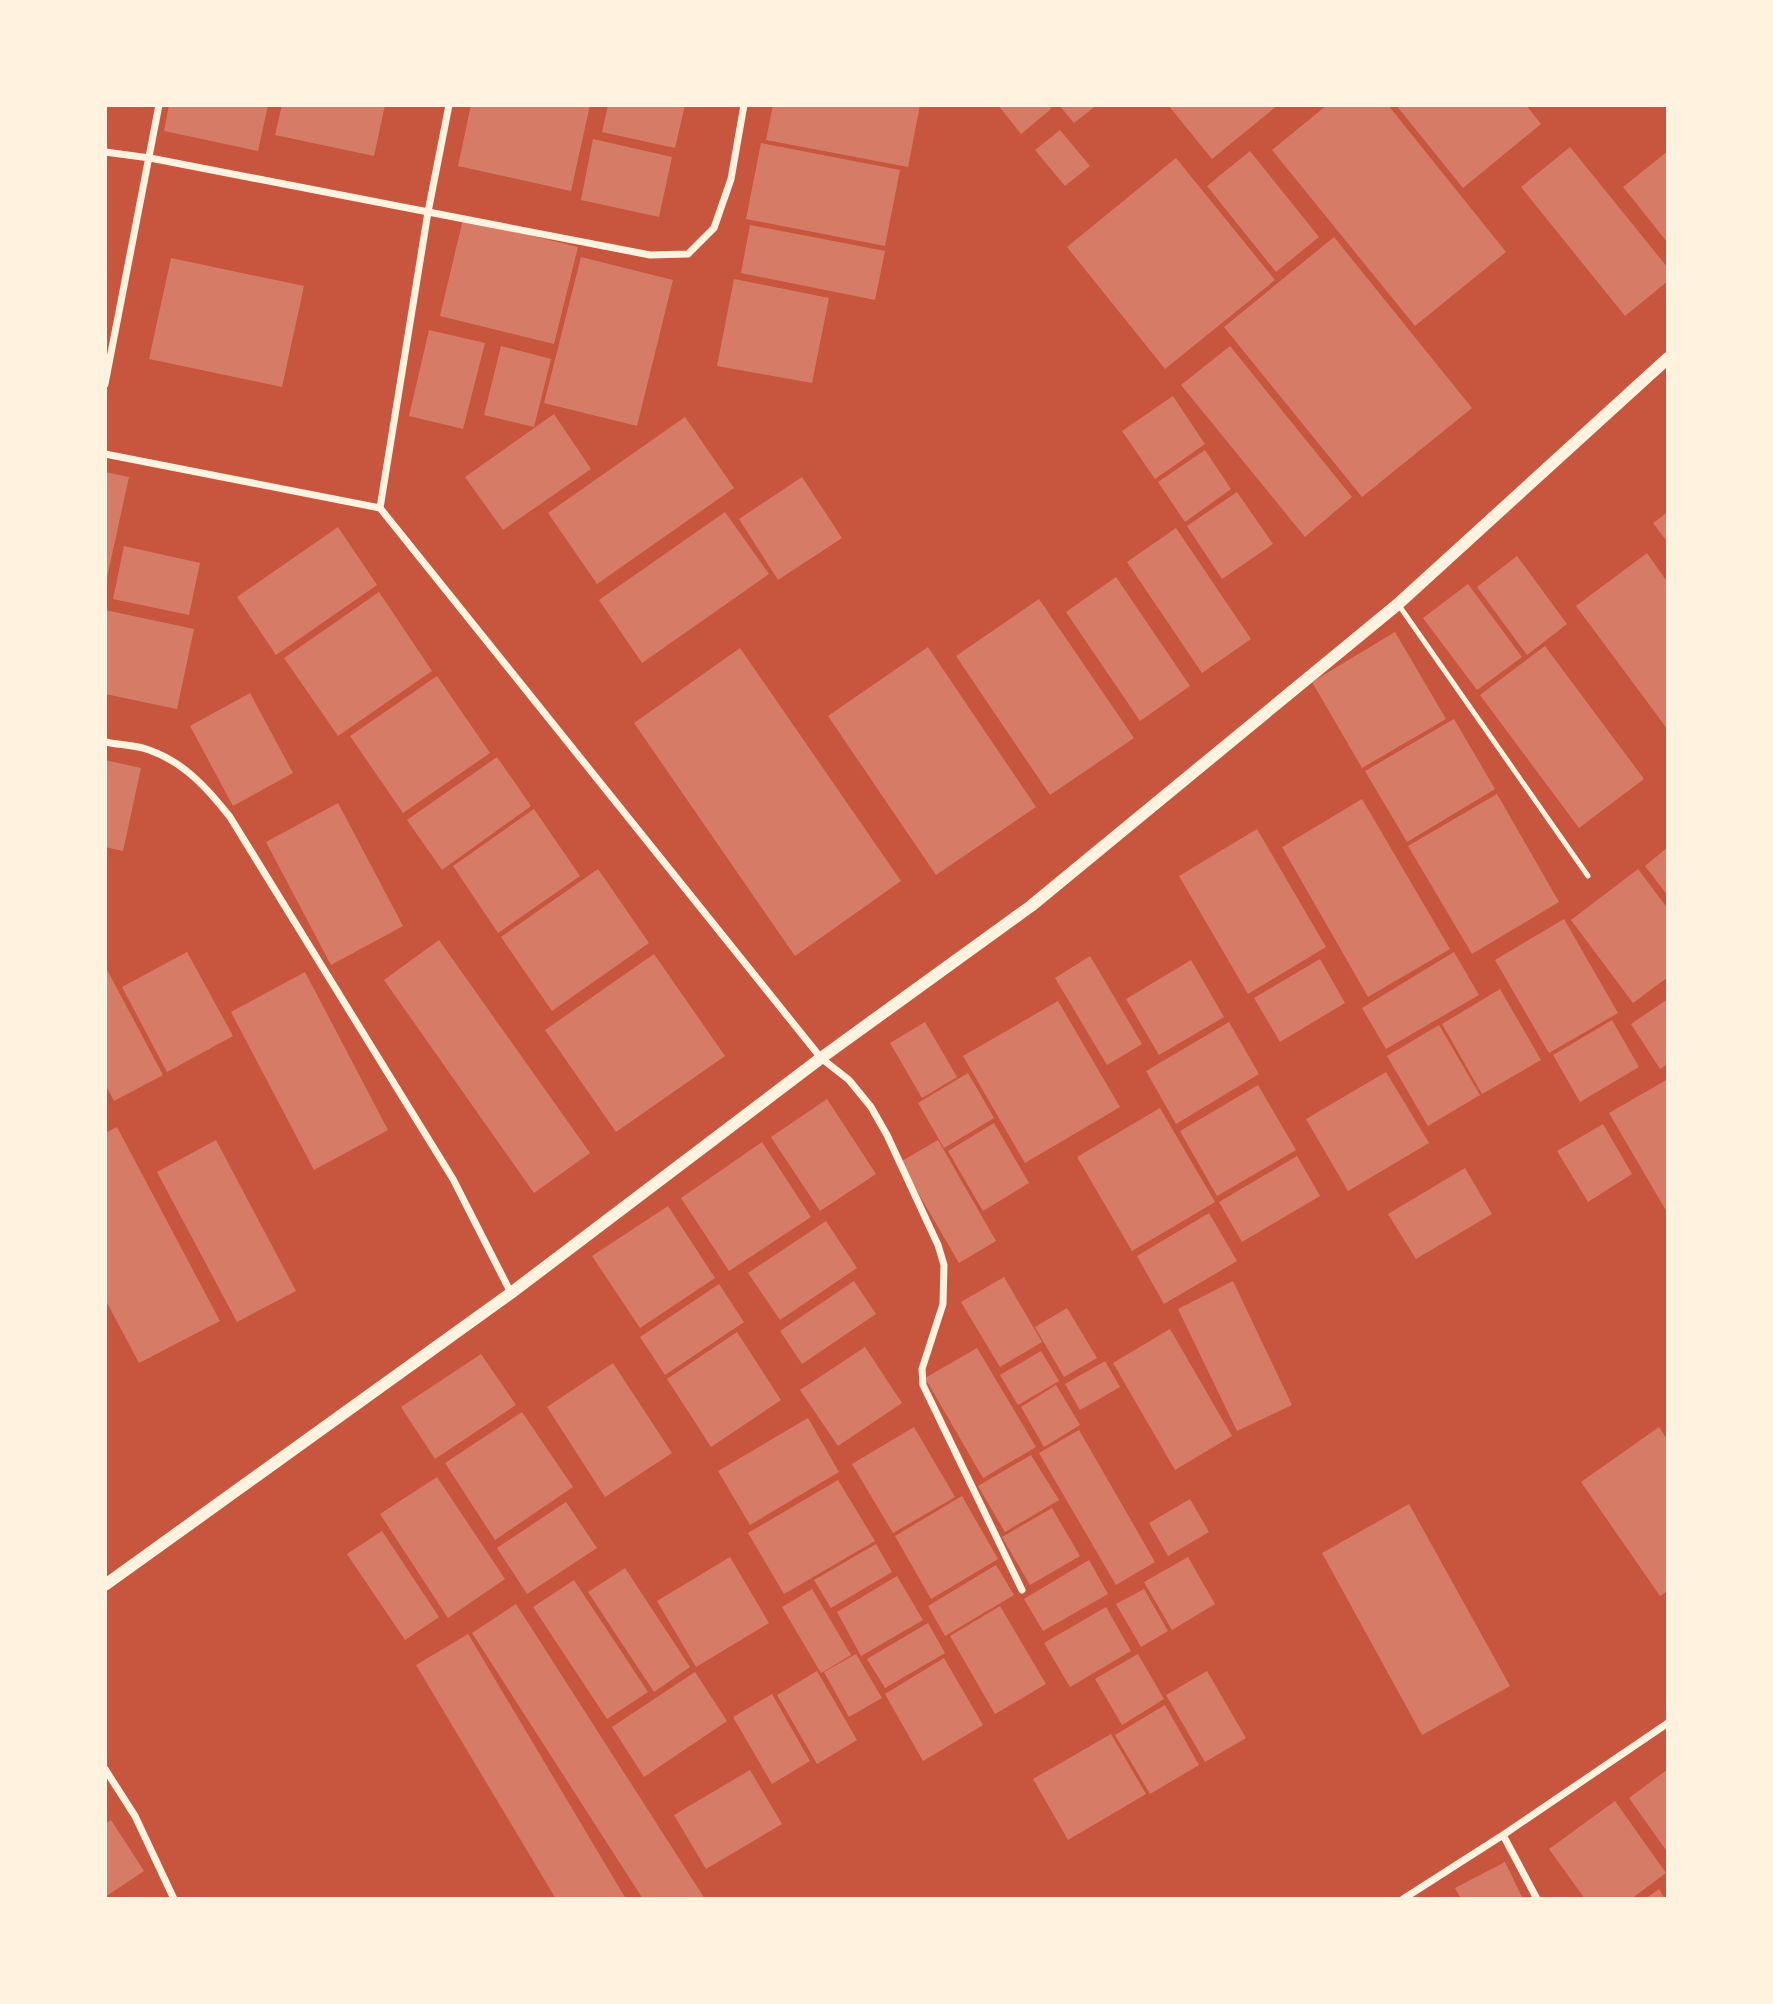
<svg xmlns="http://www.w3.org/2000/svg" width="1773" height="2004" font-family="'IBM Plex Serif',serif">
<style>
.building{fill:#d67c66}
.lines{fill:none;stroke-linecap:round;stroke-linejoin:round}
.service{stroke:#fff3e0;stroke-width:5}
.minor{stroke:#fff3e0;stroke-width:7}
.tertiary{stroke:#fff3e0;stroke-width:12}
</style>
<rect width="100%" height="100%" fill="#c8553d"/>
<!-- building -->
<path class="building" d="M169,105H268L258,151L164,131Z
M282,105H385L374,156L275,135Z
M471,105H590L571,191L458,166Z
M608,105H685L675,148L602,132Z
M773,105H920L908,167L766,140Z
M998,105H1049L1051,109L1021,134Z
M1059,105H1097L1074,123Z
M1168,105H1278L1212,159Z
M1327,105H1388L1506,252L1415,326L1272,150Z
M1396,105H1526L1541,124L1463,188Z
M1060,130L1090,166L1065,186L1035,150Z
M593,139L672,157L659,217L581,200Z
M761,143L900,170L885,246L746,219Z
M1570,147L1668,268V281L1625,316L1521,187Z
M1250,151L1319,237L1276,272L1207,186Z
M1668,151V243L1623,187Z
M1176,158L1275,280L1165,369L1067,247Z
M463,219L578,247L554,344L440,316Z
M750,225L885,251L875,300L741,273Z
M1334,237L1472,408L1362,497L1224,327Z
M581,257L673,280L637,426L544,403Z
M171,258L304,286L282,387L149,359Z
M734,279L829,298L812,383L717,366Z
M429,330L485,343L463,429L409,416Z
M501,346L551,359L534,427L484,415Z
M1230,346L1352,497L1305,537L1181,385Z
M1173,396L1205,444L1155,479L1122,431Z
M554,414L591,469L503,530L465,477Z
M685,417L734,488L597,584L548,513Z
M1205,450L1231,489L1185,522L1158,482Z
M105,472L129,477L106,582H105Z
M802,477L842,538L778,580L739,519Z
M1237,492L1273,544L1222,579L1187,526Z
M725,512L769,574L642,663L599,600Z
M1668,512V543L1653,523Z
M338,527L377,585L276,655L237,597Z
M1176,528L1251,639L1202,673L1127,562Z
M124,546L200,563L189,615L113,599Z
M1647,553L1668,583V730L1576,606Z
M1517,556L1567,624L1527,655L1477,587Z
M1116,577L1190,686L1140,721L1066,612Z
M1468,584L1522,657L1477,690L1423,618Z
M379,592L432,671L338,736L284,658Z
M1039,599L1134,738L1050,795L956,656Z
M105,610L194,629L177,709L105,694Z
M1395,632L1446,719L1362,768L1312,682Z
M1545,646L1644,779L1579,828L1480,695Z
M928,647L1036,807L936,875L828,716Z
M740,648L901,881L795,956L634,723Z
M437,676L490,753L403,813L350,736Z
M250,693L293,773L233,806L190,726Z
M1454,719L1495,789L1407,842L1365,771Z
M497,757L531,806L442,870L407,820Z
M105,760L141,768L123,851L105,847Z
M1497,794L1559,902L1472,954L1408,846Z
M1362,799L1450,949L1368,997L1282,847Z
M338,803L403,926L331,965L266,842Z
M534,809L580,876L498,933L453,866Z
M1257,829L1326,947L1248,994L1179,876Z
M1668,847V896L1645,866Z
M598,869L649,943L552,1011L501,937Z
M1638,869L1668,909V977L1633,1003L1571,920Z
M1564,919L1618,1013L1549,1053L1495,960Z
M439,940L590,1153L534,1193L384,980Z
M187,952L233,1036L167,1072L122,987Z
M1454,952L1479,995L1386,1049L1362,1008Z
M654,954L725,1056L616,1132L545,1030Z
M1090,956L1142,1044L1107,1065L1055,978Z
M1320,959L1345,1003L1280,1042L1254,998Z
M1191,960L1224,1017L1159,1055L1126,999Z
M105,966L163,1075L114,1101L105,1084Z
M305,972L388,1130L314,1170L231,1012Z
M1500,989L1541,1060L1482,1094L1442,1024Z
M1668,999V1064L1660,1069L1631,1024Z
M1058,1001L1120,1107L1025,1163L963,1056Z
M1612,1020L1639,1067L1580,1102L1553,1055Z
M925,1022L957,1077L922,1098L890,1043Z
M1229,1022L1259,1074L1176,1124L1146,1071Z
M1439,1025L1480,1095L1428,1126L1387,1056Z
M1386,1072L1429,1143L1348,1191L1306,1119Z
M968,1073L994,1118L944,1148L918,1103Z
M1668,1079V1214L1609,1113Z
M1258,1085L1296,1150L1217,1196L1180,1131Z
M827,1099L876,1174L820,1211L771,1137Z
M1160,1108L1215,1202L1132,1251L1077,1157Z
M994,1123L1029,1183L983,1211L948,1151Z
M1603,1124L1632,1174L1588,1202L1557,1151Z
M117,1127L220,1321L139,1363L105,1299V1133Z
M216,1140L296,1291L237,1322L157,1172Z
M938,1140L996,1241L959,1263L900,1162Z
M762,1142L811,1217L729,1271L681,1198Z
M1297,1156L1320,1196L1242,1242L1219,1202Z
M1465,1168L1492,1214L1416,1259L1388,1214Z
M668,1206L715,1278L640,1328L592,1256Z
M1209,1213L1237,1261L1164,1304L1137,1256Z
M826,1221L857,1268L780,1320L748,1273Z
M1004,1277L1042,1342L1000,1367L961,1302Z
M854,1281L876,1314L802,1364L780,1331Z
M1233,1281L1292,1405L1237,1431L1178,1309Z
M719,1284L744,1322L665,1375L640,1337Z
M1067,1308L1097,1358L1064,1377L1035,1327Z
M1170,1329L1232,1436L1175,1470L1113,1363Z
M737,1332L781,1400L711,1447L667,1379Z
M865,1347L902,1403L838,1446L800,1390Z
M977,1348L1036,1447L983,1478L925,1378Z
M1041,1351L1059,1381L1018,1405L1000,1375Z
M481,1354L516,1405L435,1459L401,1407Z
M1105,1361L1120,1387L1080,1410L1065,1384Z
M613,1363L672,1453L605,1497L547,1407Z
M1056,1385L1080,1425L1044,1447L1021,1407Z
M522,1412L573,1487L495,1540L445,1463Z
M808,1418L839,1472L750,1525L718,1471Z
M914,1427L955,1497L893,1533L852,1464Z
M1659,1427L1668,1441V1591L1660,1596L1581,1482Z
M1079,1430L1155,1562L1116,1585L1039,1453Z
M1031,1455L1059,1500L1005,1532L978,1486Z
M437,1477L505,1579L448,1618L380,1514Z
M838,1480L875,1541L784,1594L748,1533Z
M962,1496L998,1559L931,1599L895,1536Z
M1190,1499L1209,1532L1168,1556L1149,1523Z
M566,1502L597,1548L527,1594L497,1548Z
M1409,1504L1510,1686L1422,1735L1322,1553Z
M1052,1508L1080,1556L1030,1585L1002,1537Z
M382,1531L439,1617L405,1640L347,1554Z
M876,1544L892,1572L831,1608L814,1580Z
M730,1557L769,1623L696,1667L657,1601Z
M1188,1557L1215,1604L1172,1630L1144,1582Z
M1089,1560L1108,1594L1043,1631L1024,1599Z
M996,1565L1014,1595L945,1636L928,1606Z
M625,1568L690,1667L654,1692L588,1592Z
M897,1576L923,1620L861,1656L837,1612Z
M574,1580L648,1692L607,1719L533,1607Z
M812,1589L851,1655L821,1673L782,1607Z
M1144,1589L1168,1631L1141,1647L1116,1604Z
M516,1604L705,1899H643L472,1633Z
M1000,1606L1046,1684L995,1714L950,1636Z
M1106,1607L1131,1651L1070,1687L1044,1643Z
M928,1623L945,1653L885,1688L867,1659Z
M468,1634L626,1899H556L416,1665Z
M856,1654L882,1698L849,1717L824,1672Z
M1138,1654L1164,1699L1122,1725L1095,1679Z
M944,1658L983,1725L923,1761L885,1694Z
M817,1671L857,1740L817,1764L777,1695Z
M1207,1671L1246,1738L1205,1762L1166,1695Z
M695,1672L727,1721L644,1777L612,1727Z
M772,1694L810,1761L772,1784L733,1717Z
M1165,1705L1199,1765L1150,1794L1115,1735Z
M1111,1734L1146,1794L1068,1840L1033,1779Z
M1668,1769V1853L1629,1798Z
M750,1770L782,1824L706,1869L674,1815Z
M1615,1801L1666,1873L1631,1899H1585L1549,1849Z
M111,1820L144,1871L105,1897V1824Z
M1505,1862L1523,1899H1461L1455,1888Z
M1659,1889L1665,1899H1645Z"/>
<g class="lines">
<!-- service -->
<path class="service" d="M1398,604L1588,876"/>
<!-- minor -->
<path class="minor" d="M449,105L428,212L380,508L821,1058L849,1080L871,1107L887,1135L938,1245L944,1265L943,1304L922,1369L923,1385L1022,1590
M105,152L150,158L650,255L688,254L714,228L731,179L744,105
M105,384L159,105
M105,454L380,508
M105,742C119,745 136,745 149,750C184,762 208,789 230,817L453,1179L511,1293
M105,1769L135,1816L174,1899
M1503,1835L1537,1899
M1403,1899L1503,1835L1668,1723"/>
<!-- tertiary -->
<path class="tertiary" d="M105,1585L511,1293L821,1058L1031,906L1398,604L1668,358"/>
</g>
<!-- border -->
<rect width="1773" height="2004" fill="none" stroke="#fff3e0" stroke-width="214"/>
</svg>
